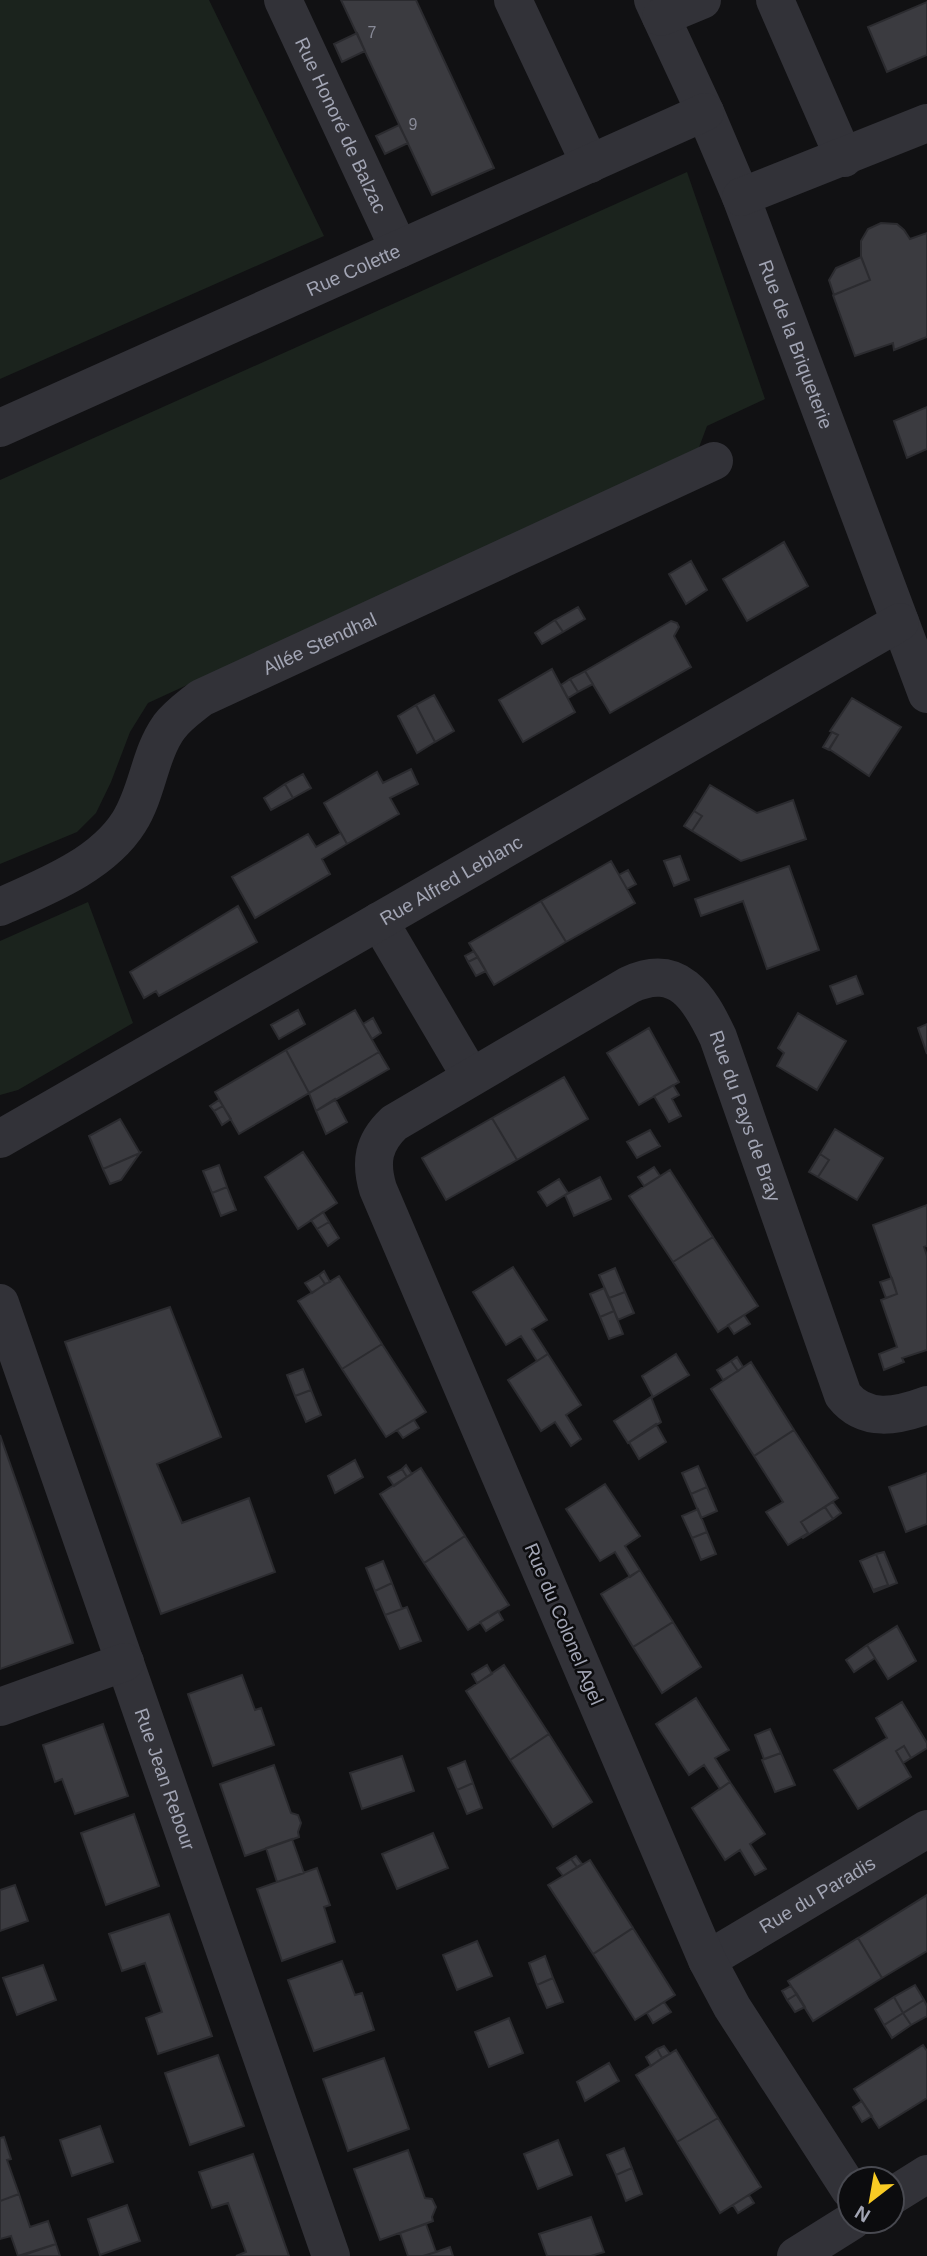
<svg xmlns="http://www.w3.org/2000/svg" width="927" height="2256" font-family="Helvetica,sans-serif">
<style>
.green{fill:#1b231d}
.building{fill:#3b3b40;stroke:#2b2b2f;stroke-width:2}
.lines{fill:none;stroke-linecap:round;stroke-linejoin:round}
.minor{stroke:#323238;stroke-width:38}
.tertiary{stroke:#323238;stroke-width:38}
.labels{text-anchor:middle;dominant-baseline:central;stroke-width:5;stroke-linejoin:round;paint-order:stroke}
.number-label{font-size:16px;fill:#888a97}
.street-label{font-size:19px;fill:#a2a5b4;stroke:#0c0c0e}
</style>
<rect width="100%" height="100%" fill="#111113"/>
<!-- green -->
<path class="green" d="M0,0H209L324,236L0,379Z
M687,172L765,399L707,426L698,450L148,703L130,732L111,782L96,813L77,832L0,864V480Z
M88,902L133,1023L18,1090L0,1095V941Z"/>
<!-- building -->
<path class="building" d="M341,0H416L494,168L432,195Z
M927,2V55L887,72L868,27Z
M357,33L365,51L342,62L334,44Z
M399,125L408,143L385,154L376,136Z
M881,223L897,224L904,230L910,239L927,233V337L894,350L893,343L855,356L833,295L870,280L861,256V241L868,229Z
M861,257L870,280L834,295L829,280L836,268Z
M927,407V449L907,458L894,421Z
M784,542L808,586L747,621L723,579Z
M691,561L707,590L686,604L669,574Z
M578,607L585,619L563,632L555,620Z
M555,620L563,632L542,644L535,633Z
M671,621L677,623L679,627L674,636L691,667L610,713L585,671Z
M552,669L575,712L523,742L499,700Z
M585,671L593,684L578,692L570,679Z
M570,679L578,692L568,698L561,685Z
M434,695L454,731L435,742L416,705Z
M852,698L901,727L869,776L829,749L838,735L830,731Z
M416,705L435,742L417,753L398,716Z
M832,732L838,735L829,750L823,747Z
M411,769L418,784L390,798L399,814L347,844L324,803L377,772L383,783Z
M303,774L311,788L293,798L285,784Z
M285,784L293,798L271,810L264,798Z
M710,785L757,813L793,800L806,839L741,861L692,831L702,816L694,811Z
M694,811L702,816L692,831L684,826Z
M341,833L347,844L322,859L330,874L255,918L232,877L308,834L316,847Z
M680,856L689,880L674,886L664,861Z
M611,861L635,903L566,942L541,901Z
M789,866L819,950L767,969L743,901L701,916L695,899Z
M628,870L636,884L627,889L619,875Z
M541,901L566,942L494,985L469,943Z
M238,906L257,942L159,996L156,991L144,998L130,972Z
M474,951L478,957L468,962L465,956Z
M478,957L486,971L476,976L468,962Z
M856,976L863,994L837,1004L830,986Z
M298,1010L305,1024L279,1039L271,1025Z
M355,1010L379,1052L309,1093L286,1050Z
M798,1013L846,1041L817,1090L777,1066L784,1053L778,1048Z
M373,1018L381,1033L372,1039L363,1024Z
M927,1024V1054L918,1028Z
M649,1028L679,1082L639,1105L607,1053Z
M286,1050L309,1093L239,1134L215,1092Z
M379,1052L389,1069L316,1111L309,1093Z
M564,1077L588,1119L517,1160L492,1118Z
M673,1085L679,1095L672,1099L681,1116L669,1122L654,1096Z
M335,1099L347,1122L326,1134L316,1111Z
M219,1100L223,1106L214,1111L210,1106Z
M223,1106L231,1119L222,1125L214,1111Z
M492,1118L517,1160L446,1200L422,1158Z
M120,1119L140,1153L103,1169L89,1136Z
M835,1129L883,1158L857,1200L818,1177L829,1160L820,1154Z
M650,1130L660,1146L637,1158L627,1142Z
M303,1152L337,1203L298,1229L265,1177Z
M140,1153L121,1180L110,1184L103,1169Z
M820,1154L829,1160L818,1177L809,1172Z
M219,1165L227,1187L212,1193L203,1171Z
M654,1167L660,1176L644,1186L638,1177Z
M670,1170L713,1237L673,1262L629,1196Z
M600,1177L611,1199L574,1216L565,1195Z
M559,1179L568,1193L547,1206L538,1192Z
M227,1187L236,1210L221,1216L212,1193Z
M927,1205V1246L924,1247L927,1256V1350L902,1358L904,1362L884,1370L879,1354L897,1347L881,1300L897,1294L873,1225Z
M323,1212L329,1222L317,1229L311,1220Z
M329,1222L339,1238L328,1246L317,1229Z
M713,1237L758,1306L718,1332L673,1262Z
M513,1267L547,1320L532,1329L548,1354L537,1361L521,1336L506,1345L473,1292Z
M615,1268L625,1292L609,1298L599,1275Z
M324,1271L330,1282L325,1284L319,1275Z
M319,1275L325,1284L312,1293L305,1283Z
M339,1276L382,1344L342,1369L298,1301Z
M892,1278L897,1294L886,1298L880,1282Z
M604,1288L614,1311L600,1317L590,1294Z
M625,1292L634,1313L618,1320L609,1298Z
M170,1307L221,1437L157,1464L182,1523L249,1498L275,1572L161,1614L65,1342Z
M614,1311L623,1334L609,1339L600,1317Z
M744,1315L750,1324L734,1334L728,1325Z
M382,1344L426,1412L386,1437L342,1369Z
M548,1354L581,1405L566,1415L581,1439L571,1446L555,1422L541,1431L508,1380Z
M676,1354L689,1375L653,1397L642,1376Z
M737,1357L743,1367L738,1371L731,1361Z
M731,1361L738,1371L723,1380L717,1370Z
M751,1362L794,1430L754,1456L711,1389Z
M303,1369L311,1390L295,1396L287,1375Z
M311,1390L321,1415L306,1422L295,1396Z
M651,1397L661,1422L628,1443L614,1421Z
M414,1420L419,1428L403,1438L397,1430Z
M656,1424L666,1442L639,1459L629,1442Z
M794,1430L838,1498L801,1522L808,1533L788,1545L766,1512L783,1502L754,1456Z
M0,1435L73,1643L0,1669Z
M355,1460L363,1477L335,1493L328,1476Z
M406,1465L412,1474L407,1477L402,1469Z
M698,1466L707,1487L691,1494L682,1473Z
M421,1468L465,1536L424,1563L380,1494Z
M402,1469L407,1477L394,1486L388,1477Z
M927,1473V1524L906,1532L889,1487Z
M605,1484L640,1536L625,1546L640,1570L630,1577L615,1552L600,1561L566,1509Z
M707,1487L717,1511L701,1518L691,1494Z
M833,1502L841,1513L833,1519L825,1507Z
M825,1507L833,1519L803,1538L802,1537L808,1533L801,1522Z
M698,1509L707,1532L692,1538L682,1516Z
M707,1532L716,1554L701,1560L692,1538Z
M465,1536L509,1605L468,1630L424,1563Z
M884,1552L897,1583L874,1592L873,1590L888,1585L876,1554Z
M876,1554L888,1585L873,1590L860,1561Z
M383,1561L392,1583L375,1591L366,1568Z
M640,1570L673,1622L633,1647L601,1594Z
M392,1583L402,1609L385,1615L375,1591Z
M407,1607L421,1641L400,1649L385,1615Z
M498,1611L503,1620L486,1631L480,1622Z
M673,1622L701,1667L662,1693L633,1647Z
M897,1626L916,1661L888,1679L867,1645Z
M867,1645L875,1658L854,1672L846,1660Z
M487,1665L492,1674L477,1683L472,1674Z
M504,1665L549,1734L510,1760L466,1691Z
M242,1675L255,1710L261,1708L274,1745L213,1766L188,1694Z
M696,1698L729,1750L715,1758L730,1782L720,1789L704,1765L689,1775L656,1724Z
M902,1702L927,1743V1748L911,1758L904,1746L896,1751L911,1777L858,1809L834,1770L887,1738L876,1718Z
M103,1724L128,1796L75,1814L62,1779L55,1782L43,1745Z
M770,1729L781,1753L764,1759L755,1735Z
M549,1734L592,1802L553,1827L510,1760Z
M904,1746L911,1758L903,1763L896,1751Z
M781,1753L795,1785L775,1792L762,1760Z
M402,1756L414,1791L362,1809L350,1773Z
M465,1761L473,1783L457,1790L448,1768Z
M274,1765L291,1813L298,1815L301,1823L298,1832L299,1837L245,1856L220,1784Z
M730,1782L765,1834L750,1844L766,1869L755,1875L740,1850L725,1860L692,1808Z
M473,1783L482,1808L467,1814L457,1790Z
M134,1814L159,1886L106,1905L81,1833Z
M433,1833L448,1868L397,1889L382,1854Z
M292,1839L304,1873L277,1882L266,1848Z
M576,1856L582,1864L577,1867L571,1859Z
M571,1859L577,1867L563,1876L557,1868Z
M590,1860L633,1928L593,1954L548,1885Z
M317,1868L330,1905L324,1907L335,1942L282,1961L257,1889Z
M15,1885L28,1921L0,1931V1890Z
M927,1895V1951L882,1978L858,1938Z
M169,1914L212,2036L158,2054L146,2018L162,2012L145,1963L122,1971L109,1934Z
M633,1928L675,1995L635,2020L593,1954Z
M858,1938L882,1978L813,2021L788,1981Z
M477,1941L492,1976L457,1990L443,1955Z
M545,1956L553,1978L537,1985L529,1963Z
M342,1961L355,1995L362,1993L374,2030L314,2051L288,1980Z
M43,1965L56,2000L17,2015L3,1978Z
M553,1978L563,2002L547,2008L537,1985Z
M915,1985L924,2000L903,2013L894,1997Z
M791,1986L797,1994L787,2000L782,1991Z
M797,1994L805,2007L795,2012L787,2000Z
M894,1997L903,2013L884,2025L875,2009Z
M924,2000L927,2006V2016L911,2025L903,2013Z
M664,2002L671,2012L653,2023L647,2013Z
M903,2013L911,2025L892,2038L884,2025Z
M509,2018L523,2053L489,2067L475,2032Z
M923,2045L927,2051V2098L879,2128L854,2089Z
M664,2046L670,2054L662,2058L657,2049Z
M657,2049L662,2058L651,2066L646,2057Z
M676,2050L718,2118L677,2142L636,2075Z
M218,2055L244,2126L190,2145L165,2073Z
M384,2058L409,2129L348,2151L323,2079Z
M609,2063L619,2081L585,2101L577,2082Z
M862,2101L872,2116L862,2122L853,2107Z
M718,2118L761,2187L720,2213L677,2142Z
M100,2126L113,2162L72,2176L60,2140Z
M4,2137L11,2159L7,2160L19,2194L0,2201V2138Z
M558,2140L572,2175L538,2189L524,2154Z
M624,2148L632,2168L616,2175L607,2155Z
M408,2150L425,2198L432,2199L436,2207L432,2217L433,2221L380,2240L354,2169Z
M253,2154L289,2256H236L246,2252L228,2203L212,2208L199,2172Z
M632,2168L642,2194L626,2201L616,2175Z
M19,2194L30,2227L48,2221L56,2244L18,2256L11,2236L0,2239V2201Z
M749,2195L754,2203L738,2213L733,2205Z
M127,2205L140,2241L100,2255L88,2219Z
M591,2217L604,2252L591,2256H547L539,2234Z
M426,2224L436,2252L423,2256H408L400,2233Z
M56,2244L60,2256H21Z
M450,2247L453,2256H423L436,2252Z"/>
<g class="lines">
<!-- minor -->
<g class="minor">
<path id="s1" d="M283,0L399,249"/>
<path d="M513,0L590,164"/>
<path id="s2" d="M653,0L705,112L741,197L927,694"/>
<path d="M775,0L844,158"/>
<path d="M661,17L702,0"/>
<path d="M741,197L927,123"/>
<path id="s3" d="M0,428L705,112"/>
<path id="s4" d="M0,907C45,887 102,865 129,822C148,792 149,755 169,727C178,715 190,707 201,698L714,461"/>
<path d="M379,921L471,1077"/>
<path id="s5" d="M0,1139L900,622"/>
<path id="s6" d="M0,1303L331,2256"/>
<path d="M0,1707L125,1662"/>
<path id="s7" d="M707,1960L927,1829"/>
<path id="s8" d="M850,2190L732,2007L707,1960L378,1189C370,1162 373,1143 394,1123L629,985C678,962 699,997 718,1037L843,1395C865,1423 897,1416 927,1405"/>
</g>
<!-- tertiary -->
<path class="tertiary" d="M892,2196L927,2174
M796,2256L852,2221"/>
</g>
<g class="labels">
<!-- number labels -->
<g class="number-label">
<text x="372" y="32">7</text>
<text x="413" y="124">9</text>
</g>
<!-- street labels -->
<g class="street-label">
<text stroke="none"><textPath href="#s1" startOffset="138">Rue Honoré de Balzac</textPath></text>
<text stroke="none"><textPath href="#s3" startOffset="387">Rue Colette</textPath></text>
<text stroke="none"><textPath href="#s2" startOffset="373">Rue de la Briqueterie</textPath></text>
<text stroke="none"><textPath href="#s4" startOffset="434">Allée Stendhal</textPath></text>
<text stroke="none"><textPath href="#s5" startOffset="520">Rue Alfred Leblanc</textPath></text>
<text stroke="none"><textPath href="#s8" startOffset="1657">Rue du Pays de Bray</textPath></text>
<text transform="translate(564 1624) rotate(67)">Rue du Colonel Agel</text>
<text stroke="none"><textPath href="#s6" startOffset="504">Rue Jean Rebour</textPath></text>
<text stroke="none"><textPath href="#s7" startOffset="128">Rue du Paradis</textPath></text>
</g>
</g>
<!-- north arrow -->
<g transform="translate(871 2200) rotate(211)"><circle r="33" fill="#0c0c0e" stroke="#484950" stroke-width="2"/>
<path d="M0-5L12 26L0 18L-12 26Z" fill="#f8cb24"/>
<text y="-10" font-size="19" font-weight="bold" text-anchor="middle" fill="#a2a5b4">N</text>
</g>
</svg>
